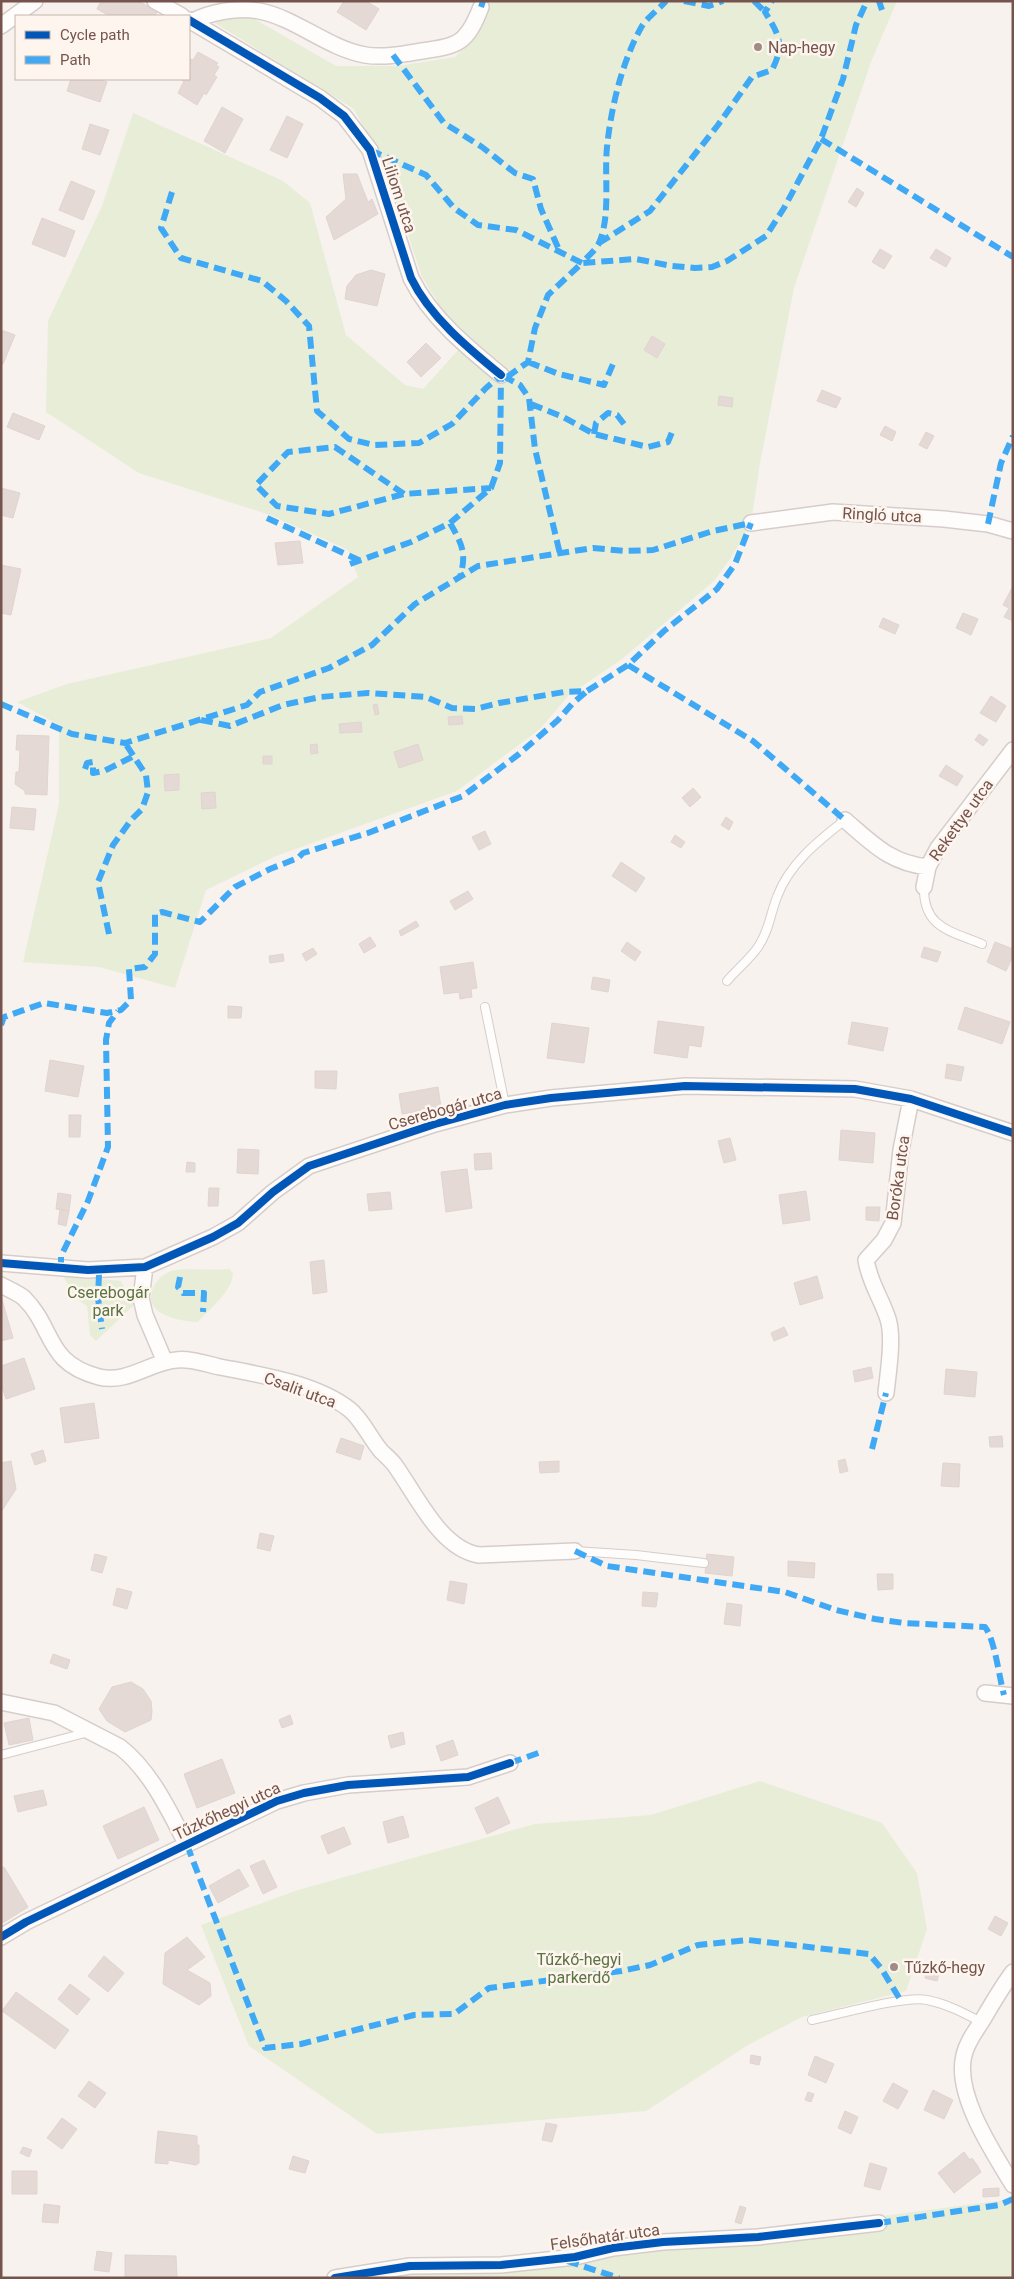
<svg xmlns="http://www.w3.org/2000/svg" width="1014" height="2279" font-family="Roboto,sans-serif">
<style>
.green{fill:#e8edd8}
.building{fill:#e4d9d4;stroke:#e0d4cf}
.lines{fill:none;stroke-linecap:round;stroke-linejoin:round}
.service-casing{stroke:#d6cdca;stroke-width:10}
.minor-casing{stroke:#d6cdca;stroke-width:18}
.service{stroke:#fefdfc;stroke-width:8}
.minor{stroke:#fefdfc;stroke-width:15}
.quiet{stroke:#3fa9f5;stroke-width:6;stroke-dasharray:12 6;stroke-linecap:butt}
.cycleway-casing{stroke:#fef5ef;stroke-width:11}
.cycleway{stroke:#0057b8;stroke-width:8}
.poi-dot{fill:#a28b85;stroke:#fef5ef;stroke-width:2}
.labels{text-anchor:middle;dominant-baseline:central;stroke-width:5;stroke-linejoin:round;paint-order:stroke}
.poi-label{font-size:16px;fill:#75544d;stroke:#fef5ef;text-anchor:start}
.street-label{font-size:16px;fill:#75544d;stroke:#fef5ef}
.park-label{font-size:16px;fill:#5a7442;stroke:#fef5ef}
</style>
<rect width="100%" height="100%" fill="#f7f2ed"/>
<!-- green -->
<path class="green" d="M490,1H897L871,62L794,288L760,463L751,523L733,555L714,581L622,659L569,695L540,729L457,791L276,856L206,890L175,988L99,967L23,962L59,804V725L17,702L67,684L271,638L358,577L348,550L270,515L139,473L46,412L48,321L102,206L133,113L283,181L310,203L346,335L405,385L423,389L469,338L448,319L422,277L387,171L354,109L215,23L232,16H249L336,66H397L455,57L477,35Z
M229,1269L233,1273C233,1291 209,1309 198,1322C178,1321 140,1314 154,1286C158,1279 163,1274 171,1271C180,1267 216,1271 229,1269Z
M63,1276L121,1281L134,1305L96,1341L90,1335L87,1306L76,1298Z
M760,1781L882,1823L917,1873L927,1929L906,1991L802,2017L748,2045L646,2111L377,2134L249,2046L201,1925L298,1890L535,1824L651,1815Z
M1013,2199V2278H335L829,2223Z"/>
<!-- building -->
<path class="building" d="M101,1H139L157,12L155,16H110L97,9Z
M344,1H366L379,9L366,30L337,12Z
M198,52L218,63L216,65L219,67L214,75L217,77L206,95L204,93L197,105L178,93L184,81L179,79H189V61L190,59L193,60Z
M71,79H98L107,82L100,102L67,91Z
M222,107L243,119L225,153L204,141Z
M287,116L303,124L287,158L270,150Z
M90,124L109,130L100,155L82,149Z
M343,174H357L368,202L372,199L378,214L334,240L326,217L346,199Z
M71,181L95,191L83,220L59,210Z
M857,188L864,193L856,207L848,202Z
M42,218L75,231L65,257L32,244Z
M880,249L892,256L884,269L872,262Z
M936,249L951,258L946,267L930,258Z
M371,270L385,274L377,306L345,299L347,286L356,275Z
M1,330L15,335L3,364L1,363Z
M652,336L665,344L657,358L644,350Z
M426,343L441,358L421,377L407,362Z
M822,390L841,398L836,408L817,401Z
M719,396L733,398L732,407L718,405Z
M13,413L45,426L39,440L7,427Z
M885,426L896,432L892,441L880,435Z
M926,432L934,436L927,449L919,445Z
M1,488L20,493L13,518L1,515Z
M300,541L303,563L278,565L275,543Z
M1,565L21,569L11,615L1,613Z
M1012,588L1013,589V621L1004,617L1009,608L1003,605Z
M963,613L978,619L971,635L956,628Z
M883,618L899,625L895,634L879,627Z
M991,696L1006,706L996,722L980,713Z
M377,704L379,714L375,715L373,705Z
M462,716L463,724L449,725L448,717Z
M361,722L362,732L340,733L339,724Z
M979,734L988,740L983,746L975,740Z
M17,735L49,736L47,795L25,794V791L15,784L16,772H19L20,750H16Z
M317,744L318,753L311,754L310,745Z
M418,744L423,760L399,768L394,752Z
M263,756H272V764H263Z
M946,765L963,776L957,786L939,776Z
M179,774V790L165,791L164,775Z
M693,788L701,797L690,807L682,798Z
M215,792L216,808L202,809L201,793Z
M12,807L36,809L34,830L10,828Z
M726,817L733,822L729,830L721,825Z
M485,831L491,844L479,850L472,837Z
M675,835L685,842L681,848L671,842Z
M621,862L645,878L636,892L612,876Z
M468,891L473,899L455,910L450,901Z
M416,921L419,926L401,936L399,931Z
M370,937L376,946L364,953L359,944Z
M627,942L641,952L635,961L621,951Z
M995,942L1013,949V956L1006,971L987,962Z
M924,947L941,952L937,962L921,957Z
M313,948L317,954L306,961L302,954Z
M283,954L284,961L270,963L269,956Z
M473,962L477,988L471,989L472,997L460,999L459,992L444,994L440,967Z
M593,977L610,980L608,992L591,989Z
M228,1006L242,1007L241,1018H228Z
M965,1007L1010,1022L1002,1044L958,1029Z
M658,1021L704,1027L701,1047L689,1045L687,1058L654,1053Z
M852,1022L888,1028L883,1051L848,1044Z
M552,1023L589,1028L584,1063L547,1058Z
M50,1060L84,1066L78,1097L45,1091Z
M947,1064L964,1067L961,1081L945,1078Z
M315,1071H337L336,1089L315,1088Z
M438,1087L441,1107L402,1114L399,1094Z
M69,1115H81L80,1137H69Z
M841,1130L875,1133L873,1163L839,1160Z
M730,1138L736,1160L724,1163L718,1141Z
M238,1149L259,1150L258,1174L237,1173Z
M491,1153L492,1169L475,1170L474,1154Z
M187,1162L195,1163V1172H186Z
M467,1169L472,1208L446,1212L441,1172Z
M209,1188H219L218,1206H208Z
M806,1191L810,1220L783,1224L779,1195Z
M390,1192L392,1209L369,1211L367,1194Z
M58,1193L71,1195L69,1211L56,1209Z
M866,1207H880L879,1221L866,1220Z
M60,1209L69,1211L66,1226L58,1224Z
M324,1260L327,1292L313,1294L310,1262Z
M817,1276L823,1298L800,1305L794,1283Z
M1,1296L13,1338L1,1341Z
M784,1327L788,1335L774,1341L771,1333Z
M24,1358L35,1389L6,1399L1,1384V1366Z
M871,1367L873,1378L855,1382L853,1371Z
M946,1369L977,1372L975,1397L944,1394Z
M94,1403L99,1438L65,1443L60,1408Z
M1002,1436L1003,1447H990L989,1437Z
M341,1438L364,1446L360,1460L336,1452Z
M43,1450L46,1461L35,1465L31,1454Z
M845,1459L848,1471L840,1473L838,1461Z
M11,1461L16,1489L1,1512V1463Z
M559,1461V1472L540,1473L539,1462Z
M943,1463L960,1464L959,1487L941,1486Z
M260,1533L274,1536L270,1551L257,1548Z
M95,1554L107,1557L102,1573L91,1570Z
M707,1554L734,1557L732,1576L705,1573Z
M788,1561L815,1563L814,1578L788,1576Z
M877,1574H893V1589L878,1590Z
M450,1581L467,1584L464,1604L447,1600Z
M117,1588L132,1592L127,1609L113,1605Z
M643,1592L658,1593L656,1607L642,1606Z
M727,1603L742,1605L740,1626L724,1624Z
M53,1654L70,1660L67,1669L50,1663Z
M131,1682L143,1689L151,1701L152,1711L151,1720L125,1732L107,1721L99,1709L112,1687Z
M290,1715L293,1724L282,1728L279,1720Z
M29,1718L33,1740L9,1745L4,1723Z
M403,1732L405,1744L391,1748L388,1736Z
M453,1740L458,1755L441,1761L436,1746Z
M222,1759L235,1793L197,1808L184,1774Z
M43,1790L47,1805L18,1812L14,1796Z
M498,1797L510,1823L487,1834L475,1808Z
M144,1807L159,1840L118,1859L103,1826Z
M403,1816L409,1837L388,1843L383,1822Z
M344,1827L351,1844L328,1854L321,1836Z
M264,1860L277,1887L263,1894L250,1866Z
M4,1867L28,1907L1,1924V1868Z
M239,1869L249,1886L218,1903L209,1886Z
M995,1916L1008,1923L1001,1936L988,1929Z
M187,1937L205,1957L187,1970L210,1983L211,1996L199,2005L163,1984L165,1953Z
M104,1956L124,1973L108,1992L88,1976Z
M928,1964L941,1967L937,1981L925,1978Z
M70,1984L90,1999L77,2015L58,1999Z
M16,1992L69,2030L55,2049L2,2011Z
M751,2055L761,2057L759,2065L750,2063Z
M815,2056L834,2064L826,2083L808,2075Z
M89,2081L106,2093L95,2108L78,2096Z
M893,2083L908,2091L898,2109L883,2101Z
M933,2090L953,2100L944,2119L924,2110Z
M808,2092L814,2094L811,2102L805,2100Z
M845,2111L858,2117L851,2134L838,2128Z
M62,2118L77,2129L62,2149L47,2138Z
M546,2123L557,2125L552,2142L542,2140Z
M158,2131L197,2136V2145H199V2163L196,2165L168,2160V2164L155,2163Z
M23,2147L32,2150L29,2157L20,2153Z
M964,2152L970,2160L972,2158L977,2165L981,2172L954,2193L938,2173Z
M293,2156L309,2161L305,2173L289,2169Z
M870,2163L887,2168L880,2190L864,2186Z
M12,2171H37V2194H12Z
M999,2188V2196L983,2197V2189Z
M44,2204L60,2206L58,2223L42,2222Z
M740,2206L746,2208L741,2224L735,2222Z
M97,2251L112,2253L109,2272L94,2270Z
M125,2255L176,2256L177,2278H125Z"/>
<g class="lines">
<!-- service casing -->
<g class="service-casing">
<path id="service" d="M924,887C923,928 951,931 982,944
M727,981C737,969 750,959 758,947C769,931 770,915 777,897C789,864 818,841 845,820
M485,1007L505,1105
M575,1551L636,1555L704,1563
M1,1755L89,1732
M812,2020C837,2015 906,1995 927,2000C947,2004 964,2013 981,2022"/>
</g>
<!-- minor casing -->
<g class="minor-casing">
<path id="minor" d="M155,1L182,16
M189,20L320,98L344,116L370,150L411,278C430,317 468,348 501,375
M191,22C210,12 237,7 259,11C296,18 327,48 365,55C383,58 404,54 422,51C459,46 467,43 481,7
M1,26L35,1
M751,523L833,512L944,519L988,524L1013,531
M845,820C873,844 890,863 928,867
M924,887L928,867L938,848L1013,750
M1,1263L88,1270L145,1267L213,1237L238,1223L273,1192L309,1166L435,1124L505,1105L551,1098L685,1086L855,1089L911,1099L1013,1133
M145,1267L141,1298L145,1315L165,1362
M1,1285C8,1289 18,1293 24,1298C55,1329 45,1363 99,1377C127,1384 150,1362 176,1360C190,1358 206,1364 220,1367C261,1375 315,1383 349,1409C362,1419 370,1438 381,1451C385,1455 390,1459 394,1464C416,1494 440,1549 479,1555L575,1551
M886,1393C888,1373 894,1338 888,1319C881,1297 870,1284 866,1260L884,1240L893,1223L901,1150L911,1099
M985,1693L1013,1696
M1,1702L54,1713L120,1747C151,1771 169,1811 187,1845
M1,1937L26,1922L277,1801L304,1793L348,1785L468,1777L510,1763
M1013,1972C1001,1988 992,2004 982,2021C975,2032 967,2042 964,2055C954,2094 993,2152 1013,2185
M335,2278L410,2266L501,2265L575,2257L613,2248L663,2242L758,2237L879,2223"/>
</g>
<!-- service -->
<use href="#service" class="service"/>
<!-- minor -->
<use href="#minor" class="minor"/>
<!-- quiet -->
<path class="quiet" d="M684,1L709,6L723,1
M754,1L765,12
M879,1L882,10
M481,7L483,1
M393,55L444,123L482,147L515,173L533,179L541,209L560,252
M821,139L1013,257
M370,150L426,175L454,208L478,225L516,230L582,263C587,257 596,250 599,243C611,216 604,176 607,147C611,108 622,61 642,26C648,17 659,9 666,1
M172,192L161,228L181,258L262,281L286,301L309,326L317,411L349,439L374,445L419,443L452,424L486,388L501,375
M599,243L650,211L718,125L752,77L772,70C785,44 779,35 765,12L772,1
M528,362L559,374L604,385L613,364
M503,376L520,385L529,398L535,449L560,554
M507,377L528,362L535,328L548,295L582,263L636,259L672,266L695,268L712,267L727,261L766,236L784,208L821,139L843,79L856,25L867,1
M531,404L563,417L594,434L648,447L668,442L672,432
M594,434L596,423L608,413L617,415L624,424
M404,494L335,447L288,452L256,485L277,506L329,514L404,494L491,488
M267,518L361,561
M450,523C462,544 467,553 460,577
M988,524L1001,463L1013,436
M350,564L411,542L450,523L491,488L500,463L501,375
M628,665L753,741L845,820
M1,704L72,734L125,743L247,705L260,692L329,668L372,645L415,604L478,566L593,548L625,551L653,550L713,531L751,523
M201,720L230,726L283,705L320,697L368,693L426,697L452,708L475,709L499,703L564,692L587,691L628,665L664,631L717,589L735,564L751,523
M85,769L87,763L93,762V773L104,771L132,757
M109,934L98,882L113,845L131,820L142,809L148,792L146,775L125,743
M1,1025L4,1017L44,1003L107,1013L121,1010L131,1000L129,969L145,967L155,954V914L162,912L200,922L235,887L270,869L298,858L303,853L368,833L463,796L519,754L558,720L572,704L587,691
M61,1269V1256L88,1201L108,1147L106,1040L109,1023L118,1011
M99,1274L98,1298L102,1329
M180,1277L178,1287L183,1293H204L203,1312
M872,1449L886,1393
M575,1551L607,1566L785,1592L836,1610L875,1619L904,1623L985,1627C995,1640 999,1677 1004,1695
M510,1763L544,1751
M187,1845L265,2048L301,2044L414,2015L454,2014L489,1988L621,1971L650,1965L698,1945L748,1940L869,1954L881,1968L901,2001
M879,2223L999,2205L1013,2199
M567,2261L619,2278"/>
<!-- cycleway casing -->
<g class="cycleway-casing">
<path id="cycleway" d="M189,20L320,98L344,116L370,150L411,278C430,317 468,348 501,375
M1,1263L88,1270L145,1267L213,1237L238,1223L273,1192L309,1166L435,1124L505,1105L551,1098L685,1086L855,1089L911,1099L1013,1133
M1,1937L26,1922L277,1801L304,1793L348,1785L468,1777L510,1763
M335,2278L410,2266L501,2265L575,2257L613,2248L663,2242L758,2237L879,2223"/>
</g>
<!-- cycleway -->
<use href="#cycleway" class="cycleway"/>
</g>
<!-- markers -->
<g class="poi-dot">
<circle cx="758" cy="47" r="5"/>
<circle cx="894" cy="1967" r="5"/>
</g>
<g class="labels">
<!-- poi labels -->
<g class="poi-label">
<text x="768" y="47">Nap-hegy</text>
<text x="904" y="1967">Tűzkő-hegy</text>
</g>
<!-- street labels -->
<g class="street-label">
<text transform="translate(399 195) rotate(72)">Liliom utca</text>
<text transform="translate(882 515) rotate(3)">Ringló utca</text>
<text transform="translate(961 820) rotate(-54)">Rekettye utca</text>
<text transform="translate(445 1109) rotate(-16)">Cserebogár utca</text>
<text transform="translate(898 1178) rotate(-82)">Boróka utca</text>
<text transform="translate(300 1390) rotate(20)">Csalit utca</text>
<text transform="translate(227 1811) rotate(-25)">Tűzkőhegyi utca</text>
<text transform="translate(605 2237) rotate(-8)">Felsőhatár utca</text>
</g>
<!-- park labels -->
<g class="park-label">
<text x="108" y="1292">Cserebogár<tspan x="108" dy="18">park</tspan></text>
<text x="579" y="1959">Tűzkő-hegyi<tspan x="579" dy="18">parkerdő</tspan></text>
</g>
</g>
<!-- border -->
<rect width="1014" height="2279" fill="none" stroke="#75544d" stroke-width="5"/>
<!-- legend -->
<rect x="15" y="15" width="175" height="65" fill="#fef5ef" stroke="#c7b5ae"/>
<rect x="25" y="31" width="25" height="8" fill="#0057b8" stroke="#c7b5ae"/>
<text x="60" y="40" font-size="15" fill="#75544d">Cycle path</text>
<rect x="25" y="56" width="25" height="8" fill="#3fa9f5" stroke="#c7b5ae"/>
<text x="60" y="65" font-size="15" fill="#75544d">Path</text>
</svg>
